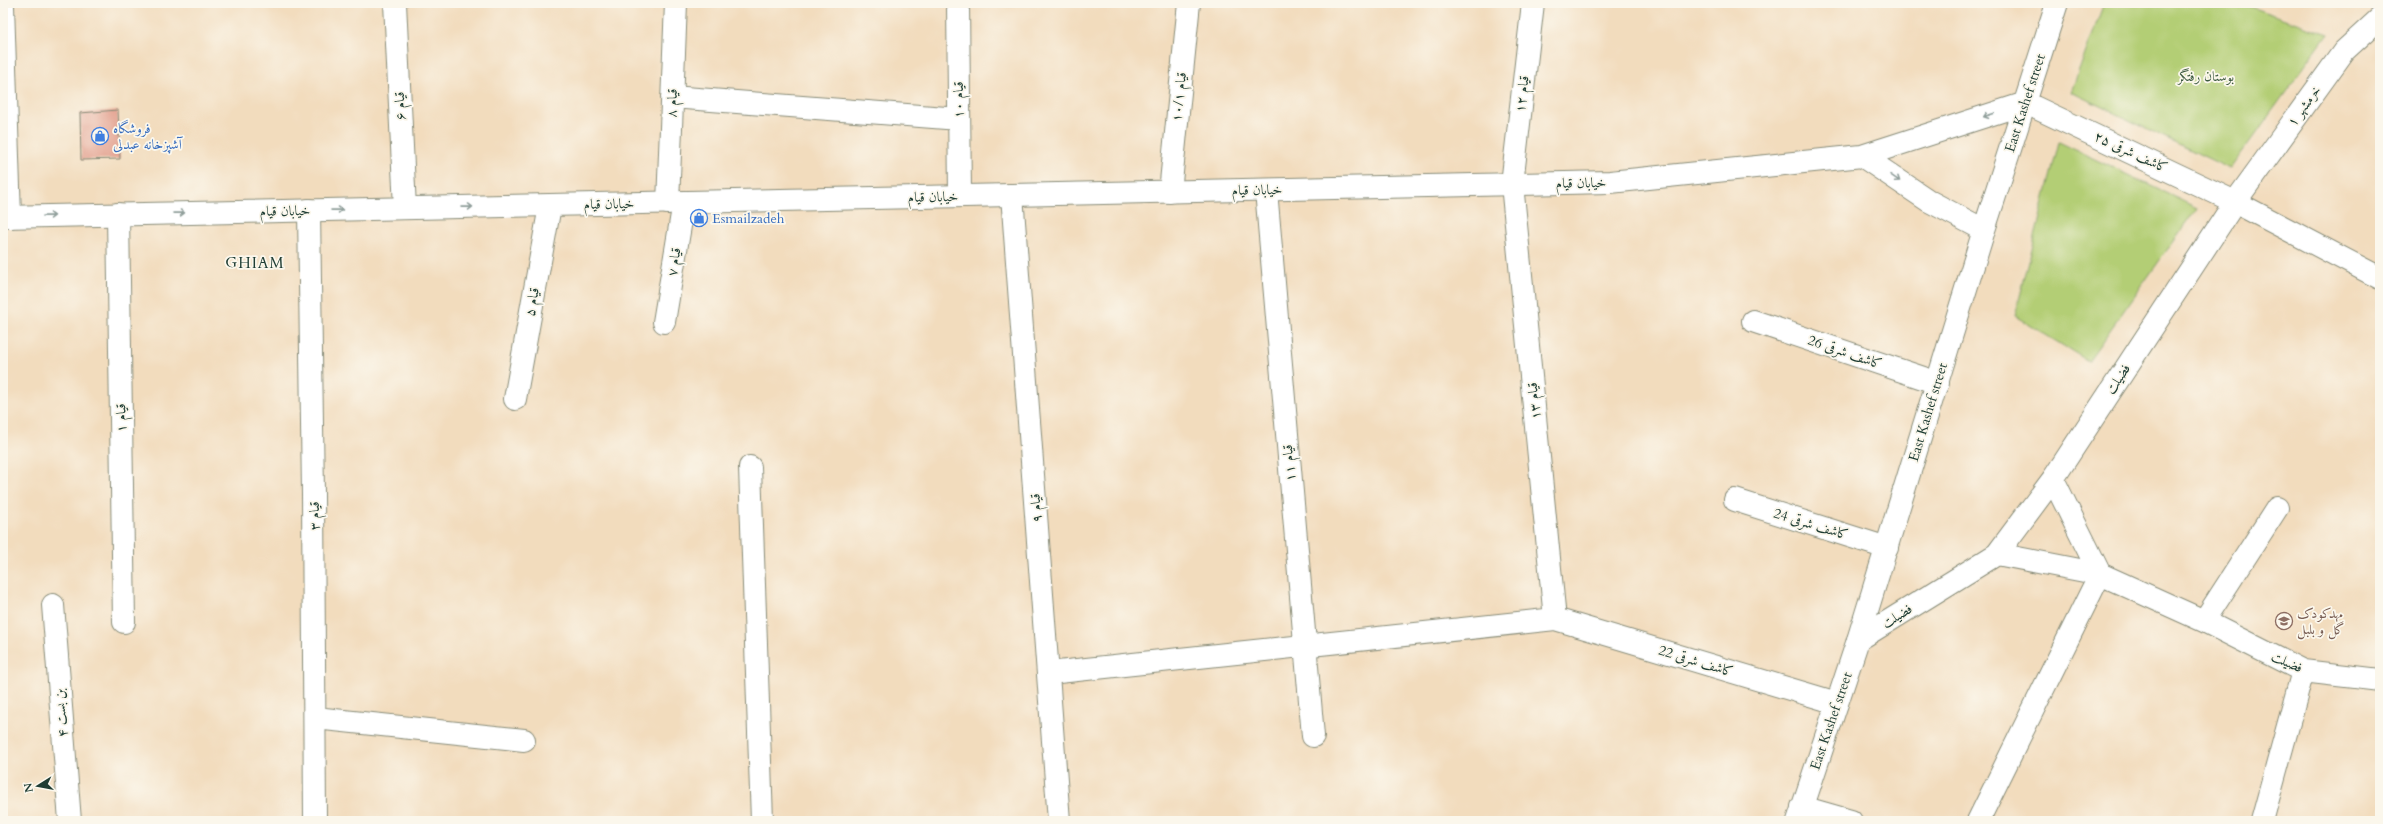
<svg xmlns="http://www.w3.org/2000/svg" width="2383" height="824" font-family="Cardo,Amiri,serif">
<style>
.green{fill:#b3ce74;stroke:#698654}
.building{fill:#df9380}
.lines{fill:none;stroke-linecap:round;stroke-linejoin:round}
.minor-casing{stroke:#888c78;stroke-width:24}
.major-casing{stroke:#888c78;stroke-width:24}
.minor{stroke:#fff;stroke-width:22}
.major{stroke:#fff;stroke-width:22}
.oneway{stroke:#8f9e9a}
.labels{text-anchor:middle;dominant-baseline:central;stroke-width:3.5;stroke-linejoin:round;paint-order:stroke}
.park-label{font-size:14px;fill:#3d5a41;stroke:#fbf7ec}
.street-label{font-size:14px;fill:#1f3d34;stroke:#fbf7ec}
.shop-label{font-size:14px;fill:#366cbe;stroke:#fbf7ec;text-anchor:start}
.education-label{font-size:14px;fill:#785e54;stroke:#fbf7ec;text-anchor:start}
.neighbourhood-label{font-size:15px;letter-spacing:1px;fill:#1f3d34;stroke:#fbf7ec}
</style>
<rect width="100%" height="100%" fill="#fbf7ec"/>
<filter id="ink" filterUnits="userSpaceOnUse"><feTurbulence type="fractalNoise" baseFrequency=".025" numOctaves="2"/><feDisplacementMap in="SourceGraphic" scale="8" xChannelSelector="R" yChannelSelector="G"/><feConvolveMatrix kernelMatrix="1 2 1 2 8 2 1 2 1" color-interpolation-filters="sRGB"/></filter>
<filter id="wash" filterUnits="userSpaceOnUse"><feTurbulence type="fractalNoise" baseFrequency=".012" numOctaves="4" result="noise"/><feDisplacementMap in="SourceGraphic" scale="16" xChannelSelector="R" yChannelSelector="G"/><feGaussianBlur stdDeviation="0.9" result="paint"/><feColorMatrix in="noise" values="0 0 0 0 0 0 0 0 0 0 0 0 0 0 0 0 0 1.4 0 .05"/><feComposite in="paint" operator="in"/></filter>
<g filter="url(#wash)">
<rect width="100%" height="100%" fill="#f2dcbd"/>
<!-- green -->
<path class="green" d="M2104,3H2239L2328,34L2230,169L2071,92Z
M2059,142L2197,208L2088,361L2015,316Z"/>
<g id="blocks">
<!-- building -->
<path class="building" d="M118,110L120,159L81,160L80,113Z"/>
</g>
</g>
<g filter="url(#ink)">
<use href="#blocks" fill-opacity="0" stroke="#888c78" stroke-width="1"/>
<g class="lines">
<!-- minor casing -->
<g class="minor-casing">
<path id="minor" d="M395,3L405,208
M958,3L960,196
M1533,3L1512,184L1555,619
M3,6L10,217
M672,97L959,119
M2026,103L2235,202L2380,278
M1266,190L1313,736
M1170,192L1189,3
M1012,195L1059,821
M668,203L676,3
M309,210L313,494L315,821
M118,214L124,622
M1753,321L1938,383
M664,322L684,202
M515,399L550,206
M750,467L762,821
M1735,500L1887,548
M1997,554L2100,574L2204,621L2303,671L2380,680
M53,605L70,821
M2204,621L2277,508
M1858,640L1997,554L2053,479L2235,202L2344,51L2380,18
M1049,673L1555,619L1837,703
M315,718L524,740
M1802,807L1851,821
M1978,821L2100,574L2053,479
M2262,821L2303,671"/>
</g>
<!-- major casing -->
<g class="major-casing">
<path id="major" d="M1862,156L1929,201L1984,230
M3,217L1610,182L1862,156L2026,103
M1798,821L1858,640L1984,230L2057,3"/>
</g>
<!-- minor -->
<use href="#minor" class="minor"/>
<!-- major -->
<use href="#major" class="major"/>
</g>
<!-- one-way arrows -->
<defs><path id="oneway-shaft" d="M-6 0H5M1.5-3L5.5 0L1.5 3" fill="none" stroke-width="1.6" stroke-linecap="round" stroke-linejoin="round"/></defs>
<g class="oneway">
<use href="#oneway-shaft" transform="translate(1989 115) rotate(162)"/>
<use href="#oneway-shaft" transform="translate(1895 178) rotate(34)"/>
<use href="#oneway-shaft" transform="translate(467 207) rotate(-1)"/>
<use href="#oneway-shaft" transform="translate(337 210) rotate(-1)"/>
<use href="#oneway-shaft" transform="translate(179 213) rotate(-1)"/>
<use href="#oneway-shaft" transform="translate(49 216) rotate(-1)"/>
</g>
</g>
<!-- icons -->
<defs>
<g id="shop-ring" transform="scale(0.9)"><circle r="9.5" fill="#fbf7ec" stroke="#3f7fe0" stroke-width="1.5"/><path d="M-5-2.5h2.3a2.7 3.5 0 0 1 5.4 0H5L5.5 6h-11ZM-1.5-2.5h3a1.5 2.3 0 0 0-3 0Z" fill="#3f7fe0"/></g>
<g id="school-ring" transform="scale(0.9)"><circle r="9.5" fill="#fbf7ec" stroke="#8d6e63" stroke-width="1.5"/><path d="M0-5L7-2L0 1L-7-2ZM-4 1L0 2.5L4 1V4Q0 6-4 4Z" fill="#8d6e63"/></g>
</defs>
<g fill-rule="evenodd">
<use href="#shop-ring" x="100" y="136"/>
<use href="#shop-ring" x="699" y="218"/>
<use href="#school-ring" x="2284" y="621"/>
</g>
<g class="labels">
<!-- park labels -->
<g class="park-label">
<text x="2206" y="76">بوستان رفتگر</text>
</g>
<!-- street labels -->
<g class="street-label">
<text transform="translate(1522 94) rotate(-83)">قیام ۱۲</text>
<text transform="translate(1179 97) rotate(-84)">قیام ۱۰/۱</text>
<text transform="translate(958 100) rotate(-90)">قیام ۱۰</text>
<text transform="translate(672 103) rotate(-88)">قیام ۸</text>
<text transform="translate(2025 103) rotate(-72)">East Kashef street</text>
<text transform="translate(400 106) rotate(-93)">قیام ۶</text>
<text transform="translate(2304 106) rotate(-54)">خرمشهر ۱</text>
<text transform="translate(2131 152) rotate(25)">کاشف شرقی ۲۵</text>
<text transform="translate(1581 183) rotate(-1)">خیابان قیام</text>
<text transform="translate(1257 190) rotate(-1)">خیابان قیام</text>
<text transform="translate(933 197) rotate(-1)">خیابان قیام</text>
<text transform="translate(609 204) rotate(-1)">خیابان قیام</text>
<text transform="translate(285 211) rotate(-1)">خیابان قیام</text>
<text transform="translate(674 262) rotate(-81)">قیام ۷</text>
<text transform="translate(532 302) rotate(-80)">قیام ۵</text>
<text transform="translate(1845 352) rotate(19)">کاشف شرقی 26</text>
<text transform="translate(2118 379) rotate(-57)">فضیلت</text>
<text transform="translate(1534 401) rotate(-96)">قیام ۱۳</text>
<text transform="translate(1928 412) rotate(-73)">East Kashef street</text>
<text transform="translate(121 418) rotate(-91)">قیام ۱</text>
<text transform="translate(1289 463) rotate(-95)">قیام ۱۱</text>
<text transform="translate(1036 508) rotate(-94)">قیام ۹</text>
<text transform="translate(314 516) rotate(-90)">قیام ۳</text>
<text transform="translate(1811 524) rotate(17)">کاشف شرقی 24</text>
<text transform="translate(1897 616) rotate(-32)">فضیلت</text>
<text transform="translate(1696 661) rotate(17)">کاشف شرقی 22</text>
<text transform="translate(2287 662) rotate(24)">فضیلت</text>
<text transform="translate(61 713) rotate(-94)">بن بست ۴</text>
<text transform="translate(1831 721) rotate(-71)">East Kashef street</text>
</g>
<!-- shop labels -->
<g class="shop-label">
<text x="113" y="128">فروشگاه<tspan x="113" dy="16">آشپزخانه عبدلی</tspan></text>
<text x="712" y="218">Esmailzadeh</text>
</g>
<!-- education labels -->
<g class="education-label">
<text x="2297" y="613">مهدکودک<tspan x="2297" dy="16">گل و بلبل</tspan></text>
</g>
<!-- neighbourhood labels -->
<g class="neighbourhood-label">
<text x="255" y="263">GHIAM</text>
</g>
</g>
<!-- margin -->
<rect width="2383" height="824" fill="none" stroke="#fbf7ec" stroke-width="16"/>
<!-- north arrow -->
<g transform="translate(38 786) rotate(259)" stroke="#fbf7ec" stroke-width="3" paint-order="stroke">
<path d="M0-3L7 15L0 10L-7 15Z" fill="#1f3d34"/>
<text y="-6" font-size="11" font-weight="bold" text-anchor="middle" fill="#1f3d34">N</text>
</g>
</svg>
